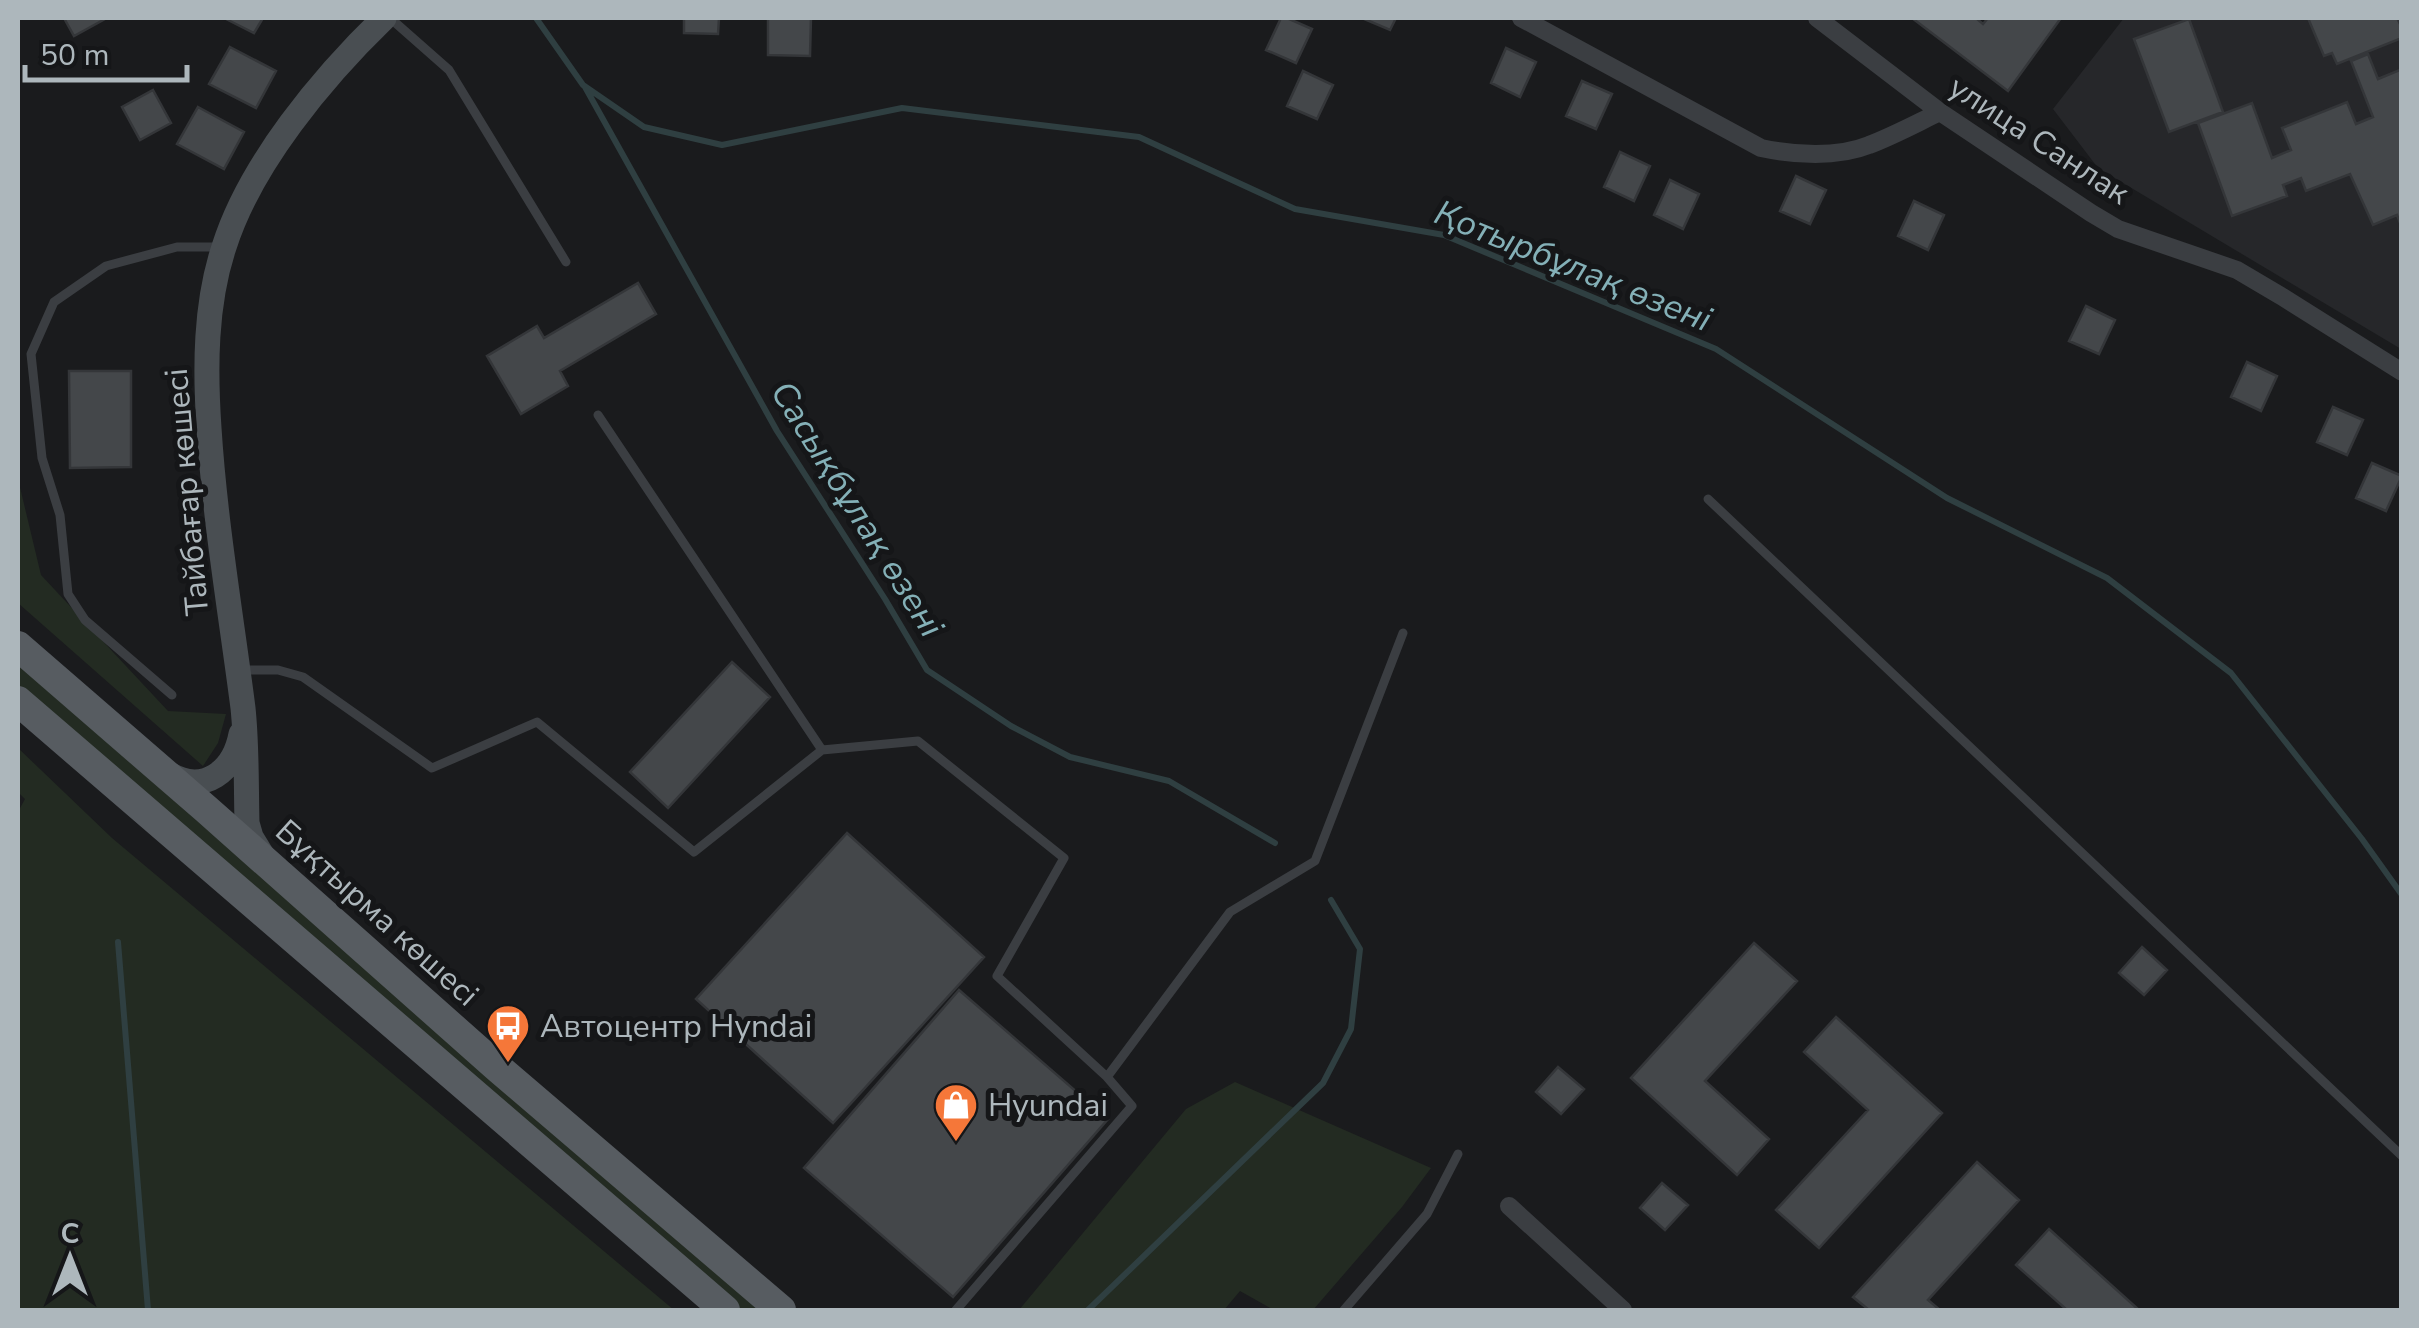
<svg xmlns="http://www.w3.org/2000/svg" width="2419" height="1328" font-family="'Nunito Sans',sans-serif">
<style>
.built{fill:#26272a}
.green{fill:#232b22}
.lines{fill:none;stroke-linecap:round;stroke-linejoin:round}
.stream{stroke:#2f3f41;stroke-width:6}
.building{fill:#44474a;stroke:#343639;stroke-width:2.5}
.service{stroke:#3b3e42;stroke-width:9}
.minor{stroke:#3b3e42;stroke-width:18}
.secondary{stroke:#494e52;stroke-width:25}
.primary{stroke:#575c61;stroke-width:30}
.labels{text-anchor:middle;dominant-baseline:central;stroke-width:10;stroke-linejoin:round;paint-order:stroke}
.street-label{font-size:32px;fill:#adb7bc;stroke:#151618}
.poi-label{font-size:32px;fill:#adb7bc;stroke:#151618;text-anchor:start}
.water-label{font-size:35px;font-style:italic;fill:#84b0b7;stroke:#151618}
</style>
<rect width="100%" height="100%" fill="#1a1b1d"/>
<!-- built -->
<path class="built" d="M2124,18H2401V349L2098,168L2053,109Z"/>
<!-- green -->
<path class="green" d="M18,479L41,575L168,711L226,714L218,743L203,766L18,603Z
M18,665L760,1310H736L18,687Z
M18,748L112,838L674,1310H18V812L25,799L18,792Z
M1235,1082L1431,1168L1402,1207L1313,1310H1274L1240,1291L1224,1310H1019L1186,1109Z"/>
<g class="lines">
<!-- stream -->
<path class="stream" d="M536,18L583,85L644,127L722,145L902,108L1139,137L1295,209L1444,235L1716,349L1947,498L2107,578L2231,673L2362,839L2402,895
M585,87L777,431L885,599L927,670L1011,726L1070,757L1169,781L1275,843
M118,942L148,1310
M1088,1310L1323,1083L1351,1029L1360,949L1331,900"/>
</g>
<!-- building -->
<path class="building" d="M64,18H104L105,19L74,36Z
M224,18H263L254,33Z
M684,18H719L718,34L684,33Z
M768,18H811L810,56L768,55Z
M1281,18H1287L1312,29L1296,63L1266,50Z
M1362,18H1396L1390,30Z
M1912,18H1976L1983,24L1988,18H2061L2008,91Z
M2308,18H2397L2402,28V38L2337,64L2332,53L2324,56Z
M2189,19L2223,112L2169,132L2134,39Z
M230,47L276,71L256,108L209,84Z
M1506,48L1536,62L1520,97L1491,83Z
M2368,54L2378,79L2402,69V228L2397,215L2373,225L2350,174L2306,191L2301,178L2283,185L2287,196L2232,216L2198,123L2252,103L2272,158L2291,150L2282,128L2347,102L2356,124L2373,117L2351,61Z
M1303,71L1333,85L1317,119L1287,106Z
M1582,81L1612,94L1596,129L1566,116Z
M153,90L171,123L140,140L122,107Z
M198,107L244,132L224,169L177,144Z
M1620,152L1650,166L1634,201L1604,187Z
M1796,176L1826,190L1810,224L1780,211Z
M1670,180L1699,194L1683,229L1654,215Z
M1914,201L1944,215L1928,250L1898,236Z
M638,283L656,314L560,371L568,386L521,414L487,356L537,326L544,338Z
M2086,306L2115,320L2099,354L2069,341Z
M2247,362L2277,376L2261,411L2231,397Z
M69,371H131V467L70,468Z
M2333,407L2363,420L2347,455L2317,442Z
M2372,463L2402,476L2386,511L2356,498Z
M732,662L770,697L668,808L630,772Z
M847,833L984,957L833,1123L696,999Z
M1754,943L1797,981L1705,1081L1769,1139L1737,1175L1631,1078Z
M2142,947L2167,970L2144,995L2119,973Z
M959,990L1108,1119L953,1297L804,1168Z
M1836,1017L1942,1113L1819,1248L1776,1210L1868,1110L1804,1052Z
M1558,1067L1584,1089L1561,1114L1536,1092Z
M1977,1162L2019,1200L1928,1300L1940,1310H1869L1853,1297Z
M1662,1183L1688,1205L1665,1230L1640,1208Z
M2049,1229L2139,1310H2067L2016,1265Z"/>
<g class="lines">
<!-- service -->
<path class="service" d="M390,18L449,70L566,262
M598,415L822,750L918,741L1064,858L997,976L1107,1077
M1708,499L2402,1156
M243,670H278L303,677L432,768L537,722L694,852L822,750
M172,695L85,620L68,594L60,515L42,458L31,354L54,302L106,266L177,247H221
M956,1310L1132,1106L1107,1077L1230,912L1315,861L1403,633
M1344,1310L1427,1214L1458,1154"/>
<!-- minor -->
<path class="minor" d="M1521,18L1761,148C1794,155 1837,158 1869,145C1893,136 1917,123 1940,112
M1817,18L1940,112L2091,213L2118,229L2237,270L2281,296L2402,372
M1509,1206L1623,1310"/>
<!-- secondary -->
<path class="secondary" d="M169,774C204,795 234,771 241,734
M262,855L251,837L247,823C246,785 247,746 243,708C231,615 215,522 209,428C205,369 205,304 224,247C250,164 323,77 384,18"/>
<!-- primary -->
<path class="primary" d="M18,646L206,809L498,1068L781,1310
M18,701L725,1310"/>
</g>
<!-- icons -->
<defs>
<g id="bus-pin" transform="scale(2.25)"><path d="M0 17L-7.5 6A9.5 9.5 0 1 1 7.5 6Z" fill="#f57739" stroke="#151618"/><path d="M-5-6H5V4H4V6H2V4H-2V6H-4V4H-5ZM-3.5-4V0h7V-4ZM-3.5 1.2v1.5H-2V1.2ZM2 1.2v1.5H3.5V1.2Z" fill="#fff"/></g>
<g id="shop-pin" transform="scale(2.25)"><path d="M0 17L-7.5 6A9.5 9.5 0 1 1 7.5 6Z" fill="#f57739" stroke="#151618"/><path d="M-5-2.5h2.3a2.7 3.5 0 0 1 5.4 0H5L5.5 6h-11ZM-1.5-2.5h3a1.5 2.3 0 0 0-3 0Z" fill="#fff"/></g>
</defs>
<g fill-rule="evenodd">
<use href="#bus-pin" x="508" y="1026"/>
<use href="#shop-pin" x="956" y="1105"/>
</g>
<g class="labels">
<!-- street labels -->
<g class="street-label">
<text transform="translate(2039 140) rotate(33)">улица Санлак</text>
<text transform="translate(187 492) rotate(-95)">Тайбағар көшесі</text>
<text transform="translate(377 913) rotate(42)">Бұқтырма көшесі</text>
</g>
<!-- poi labels -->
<g class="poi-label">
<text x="540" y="1026">Автоцентр Hyndai</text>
<text x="988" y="1105">Hyundai</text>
</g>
<!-- water labels -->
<g class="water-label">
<text transform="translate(1573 266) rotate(22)">Қотырбұлақ өзені</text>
<text transform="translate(857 509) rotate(58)">Сасықбұлақ өзені</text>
</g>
</g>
<!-- border -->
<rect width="2419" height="1328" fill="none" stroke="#adb7bc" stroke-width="40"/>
<!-- north arrow -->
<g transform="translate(70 1258)" stroke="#151618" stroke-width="8" paint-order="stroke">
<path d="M0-8L18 38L0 25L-18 38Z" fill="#adb7bc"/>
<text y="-15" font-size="28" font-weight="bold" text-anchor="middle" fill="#adb7bc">С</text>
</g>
<!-- scale -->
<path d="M25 65v15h162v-15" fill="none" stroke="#adb7bc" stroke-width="5"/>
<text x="40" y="65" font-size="30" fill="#adb7bc" stroke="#151618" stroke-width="8" paint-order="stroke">50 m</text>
</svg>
